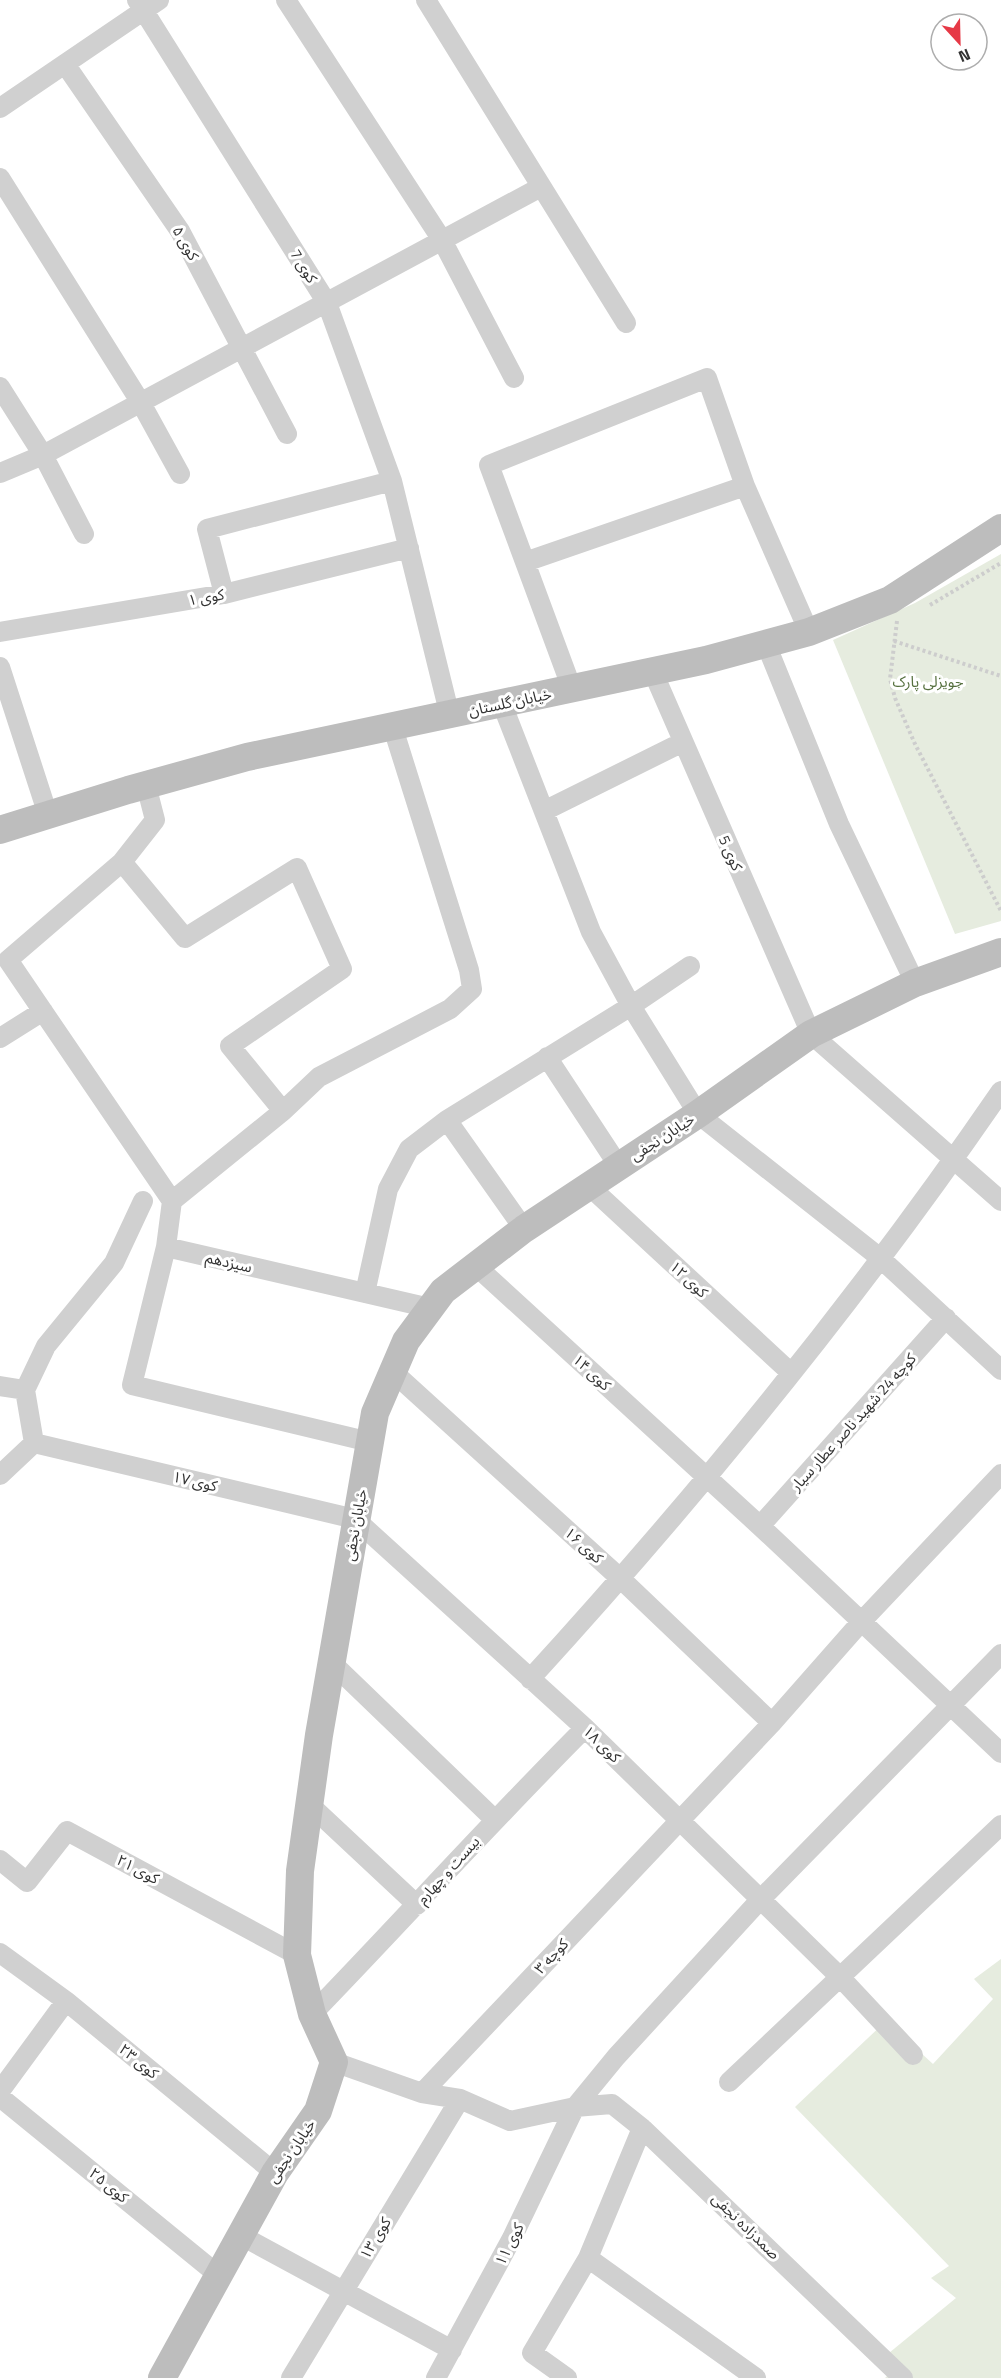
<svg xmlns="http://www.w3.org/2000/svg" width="1001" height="2378" font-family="'Titillium Web','Noto Sans Arabic',sans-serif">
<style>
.green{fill:#e6ecdf}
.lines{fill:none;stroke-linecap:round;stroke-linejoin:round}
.path{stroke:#cdcdcd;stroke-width:4;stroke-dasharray:3 3;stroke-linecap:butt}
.street{stroke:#d0d0d0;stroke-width:20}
.secondary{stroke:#bdbdbd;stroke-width:28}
.labels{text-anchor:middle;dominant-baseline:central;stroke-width:6;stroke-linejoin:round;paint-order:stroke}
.street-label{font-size:15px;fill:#333;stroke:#fff}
.park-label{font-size:15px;fill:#56703f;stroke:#fff}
</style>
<rect width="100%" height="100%" fill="#fff"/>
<!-- green -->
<path class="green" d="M1001,554V921L955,934L833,640L915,603Z
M1001,1959V2378H885L899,2365L889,2353L956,2298L931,2278L949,2266L795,2107L886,2021L933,2064L993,1999L974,1979Z"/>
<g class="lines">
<!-- path -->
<path class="path" d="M930,605L1001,563
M897,621L890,679L895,698L915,744L1001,911
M894,641L1001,676"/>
<!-- street -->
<path class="street" d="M137,0L327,303L392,481L450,716
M286,0L442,240L514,378
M426,0L626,323
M65,64L180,231L287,434
M0,108L159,0
M0,178L141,403L180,474
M0,387L43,455L84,534
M0,473L43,455L541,187
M525,562L489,465L707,378L745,486L809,632
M224,594L207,529L392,481
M0,632L224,594L409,548
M766,644L839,824L915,983
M0,667L48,815
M653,672L811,1034L1001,1201
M572,689L525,562L745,486
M502,704L591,932L631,1006L698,1114L879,1257L1001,1370
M546,810L683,742
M122,862L155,820L146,785
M0,1038L43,1011
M547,1057L618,1165
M447,1120L524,1229
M588,1185L790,1372
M172,1201L283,1111L319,1077L450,1009L472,989L469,970L393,728
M166,1247L172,1201L8,960L122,862L185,938L297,868L342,969L230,1046L283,1111
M476,1266L760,1526L1001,1753
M365,1293L388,1189L409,1149L447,1120L631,1006L690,966
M393,1372L621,1579L772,1723
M0,1386L25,1390L46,1346L114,1263L143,1201
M25,1390L34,1443
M370,1442L132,1385L166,1247L430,1308
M34,1443L355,1519L585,1728L841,1978L913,2055
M0,1475L34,1443
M760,1526L946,1318
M331,1662L494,1819
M530,1679C699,1494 859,1298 1001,1091
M309,1804L417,1905
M0,1860L27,1882L67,1831L297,1955
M0,1953L66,2001L275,2173
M312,2014C404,1919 492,1821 585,1728
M334,2062L422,2093L460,2099L510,2121L575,2107L612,2104L642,2128L903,2378
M729,2082L1001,1825
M0,2091L66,2001
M422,2093L772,1723L861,1622L1001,1474
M0,2097L217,2274
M242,2236L452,2350
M588,2258L756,2378
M291,2378L460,2099
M436,2378L512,2238L575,2107L616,2057L759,1901L1001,1654
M567,2378L532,2353L588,2258L642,2128"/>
<!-- secondary -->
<path class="secondary" d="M0,830L128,790L247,757L706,660L809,632L890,600L1001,528
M162,2378L275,2173L318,2111L334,2062L312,2014L297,1955L300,1871L319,1735L375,1413L406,1341L443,1291L524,1229L698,1114L811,1034L915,983L1001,952"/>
</g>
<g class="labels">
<!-- street labels -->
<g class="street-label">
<text transform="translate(186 243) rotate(60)">کوی ۵</text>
<text transform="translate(304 266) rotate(58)">کوی 7</text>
<text transform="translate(206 597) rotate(-10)">کوی ۱</text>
<text transform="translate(510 702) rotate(-12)">خیابان گلستان</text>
<text transform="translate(731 853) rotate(66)">کوی 5</text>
<text transform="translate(662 1137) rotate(-33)">خیابان نجفی</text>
<text transform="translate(229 1262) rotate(13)">سیزدهم</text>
<text transform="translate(689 1279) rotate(43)">کوی ۱۲</text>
<text transform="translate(592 1372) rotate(43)">کوی ۱۴</text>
<text transform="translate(853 1422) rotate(-48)">کوچه 24 شهید ناصر عطار سیار</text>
<text transform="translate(195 1481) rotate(13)">کوی ۱۷</text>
<text transform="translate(355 1525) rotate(-80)">خیابان نجفی</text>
<text transform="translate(584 1545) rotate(42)">کوی ۱۶</text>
<text transform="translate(602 1744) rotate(44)">کوی ۱۸</text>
<text transform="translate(138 1869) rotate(28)">کوی ۲۱</text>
<text transform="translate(448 1870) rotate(-48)">بیست و چهارم</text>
<text transform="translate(551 1956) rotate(-47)">کوچه ۳</text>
<text transform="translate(139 2061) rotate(39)">کوی ۲۳</text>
<text transform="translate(291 2151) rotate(-56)">خیابان نجفی</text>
<text transform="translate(109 2185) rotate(39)">کوی ۲۵</text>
<text transform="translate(746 2226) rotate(44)">صمدزاده نجفی</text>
<text transform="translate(375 2238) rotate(-59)">کوی ۱۳</text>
<text transform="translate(509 2244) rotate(-63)">کوی ۱۱</text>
</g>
<!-- park labels -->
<g class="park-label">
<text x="928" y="681">جویزلی پارک</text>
</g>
</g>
<!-- north arrow -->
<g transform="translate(959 42) rotate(158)"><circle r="28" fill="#ffffff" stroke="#adadad" stroke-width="1.5"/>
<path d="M0-4.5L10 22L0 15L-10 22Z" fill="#e63946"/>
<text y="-9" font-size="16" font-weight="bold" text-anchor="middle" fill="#333333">N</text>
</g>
</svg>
